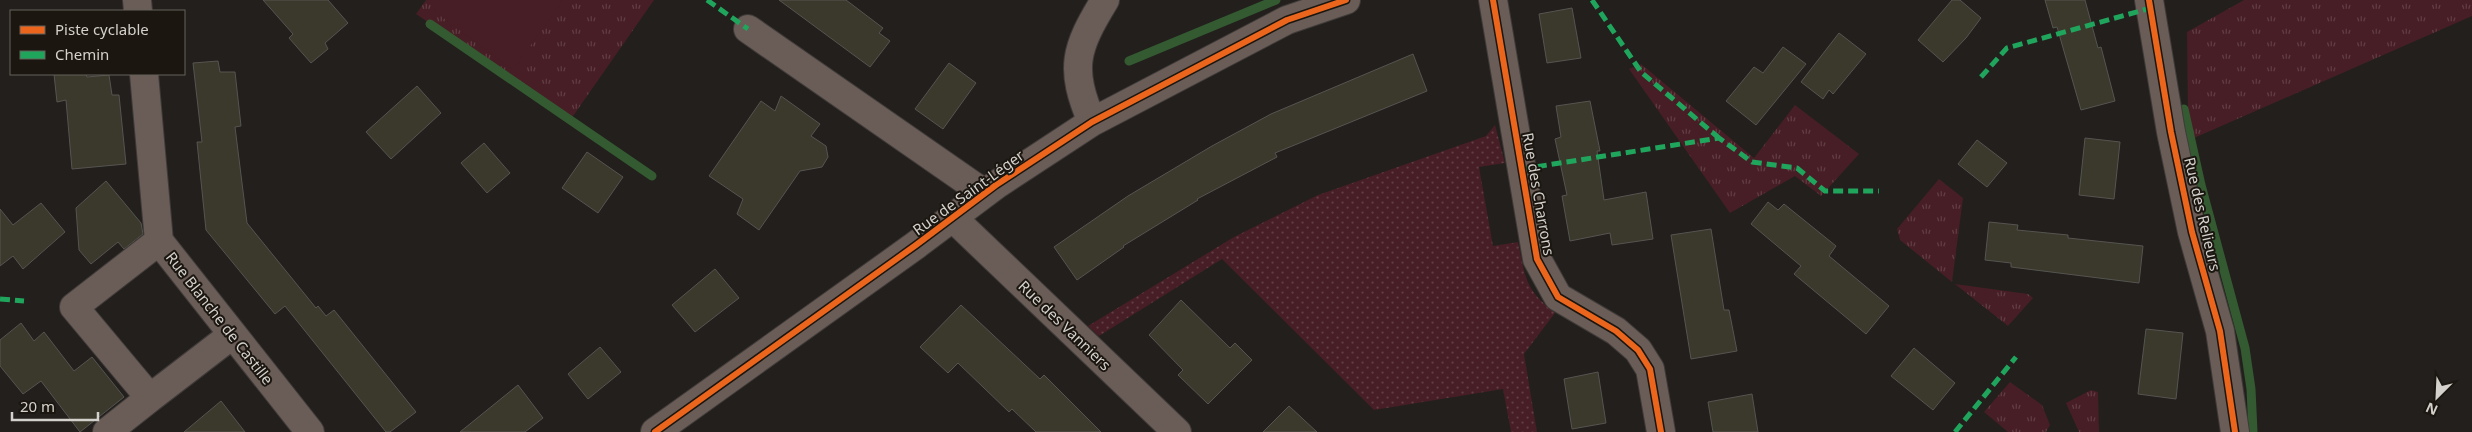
<svg xmlns="http://www.w3.org/2000/svg" width="2472" height="432" font-family="'Noto Sans',sans-serif">
<style>
.grass{fill:url(#grass-tufts)}
.park{fill:url(#park-dots)}
.pitch{fill:#471e25}
.lines{fill:none;stroke-linecap:round;stroke-linejoin:round}
.stream{stroke:#345a32;stroke-width:9}
.building{fill:#3a392b;stroke:#565451}
.minor-casing{stroke:#3e3b39;stroke-width:30}
.minor{stroke:#6a5c56;stroke-width:28}
.quiet{stroke:#20a55d;stroke-width:5;stroke-dasharray:10 5;stroke-linecap:butt}
.cycleway-casing{stroke:#1b1610;stroke-width:9}
.cycleway{stroke:#eb651d;stroke-width:6}
.labels{text-anchor:middle;dominant-baseline:central;stroke-width:4;stroke-linejoin:round;paint-order:stroke}
.street-label{font-size:15px;fill:#d4d1cc;stroke:#1b1610}
</style>
<defs>
<pattern id="grass-tufts" width="24" height="20" patternUnits="userSpaceOnUse" patternTransform="scale(1.25)"><rect width="24" height="20" fill="#471e25"/><path d="M3 7l-1-3M5 7V3M7 7l1-3M15 17l-1-3M17 17v-4M19 17l1-3" fill="none" stroke="#613e43"/></pattern>
<pattern id="park-dots" width="8" height="8" patternUnits="userSpaceOnUse" patternTransform="scale(1.25)"><rect width="8" height="8" fill="#471e25"/><path d="M2 2h.1M6 6h.1" fill="none" stroke="#613e43" stroke-width="1.8" stroke-linecap="round"/></pattern>
</defs>
<rect width="100%" height="100%" fill="#221f1c"/>
<!-- grass -->
<path class="grass" d="M426,0H654L571,119L416,14Z
M2244,0H2472V16L2194,138L2188,114L2187,32Z
M1641,64L1754,158L1795,105L1859,154L1821,196L1795,176L1730,213L1629,69Z
M1939,179L1963,198L1952,282L1900,240L1897,229Z
M1955,284L2028,294L2033,298L2008,326Z
M2010,382L2042,405L2050,425L2046,432H2008L1984,412Z
M2091,390L2098,392L2099,432H2079L2066,403Z"/>
<!-- park -->
<path class="park" d="M1495,125L1505,163L1479,167L1493,246L1518,242C1526,279 1524,288 1555,313L1524,354L1537,432H1511L1503,389L1374,410L1222,259L1099,336L1088,326L1234,237L1318,195L1486,136Z"/>
<!-- pitch -->
<path class="pitch" d="M441,0H563L513,70L434,11Z"/>
<g class="lines">
<!-- stream -->
<path class="stream" d="M430,24L652,176
M1129,61L1276,0
M2184,109L2201,185L2245,348L2251,389L2253,432"/>
</g>
<!-- building -->
<path class="building" d="M263,0H328L348,23L325,43L328,49L311,63L289,38L293,34Z
M779,0H846L883,28L879,33L890,41L870,67Z
M1952,0H1960L1981,18L1966,38L1943,62L1918,40Z
M2045,0H2085L2098,48L2101,47L2115,101L2081,110L2057,27L2053,28Z
M1572,8L1581,58L1547,63L1539,14Z
M1839,33L1866,54L1833,94L1829,90L1823,99L1801,82Z
M1783,47L1806,64L1756,125L1726,101L1754,67L1763,73Z
M1413,54L1427,91L1275,153L1277,157L1197,199L1198,200L1123,246L1124,247L1077,280L1054,247L1128,196L1212,146L1271,114Z
M218,61L220,72H235L241,126L235,127L247,223L316,308L318,306L326,316L334,310L416,412L390,432H386L285,306L275,314L206,230L197,142H202L193,63Z
M949,63L976,83L943,129L915,109Z
M54,74H86L87,77L109,75L112,95H119L126,164L72,169L66,100L57,102Z
M417,86L441,113L391,159L366,132Z
M781,96L820,124L811,136L826,146L828,157L822,167L800,171L759,230L737,214L743,199L709,176L761,101L775,111Z
M1590,101L1600,151H1597L1604,200L1646,192L1653,239L1612,245L1610,233L1570,241L1562,196L1567,195L1555,139L1561,137L1556,106Z
M2085,138L2120,142L2114,199L2079,195Z
M1977,140L2007,163L1987,187L1958,164Z
M484,143L510,173L487,193L461,163Z
M587,152L623,177L598,213L562,188Z
M106,181L141,223L143,234L124,249L118,242L91,264L79,250L76,208Z
M1768,202L1778,210L1784,204L1836,246L1829,256L1889,306L1866,334L1794,274L1801,266L1751,224Z
M41,203L65,232L23,269L13,256L0,266V209L13,225Z
M1989,222L2018,225L2017,230L2068,235V238L2143,246L2139,283L2011,267V263L1985,260Z
M1711,229L1724,310H1729L1737,351L1691,359L1671,235Z
M715,269L739,298L695,332L672,305Z
M1181,300L1230,348L1235,343L1252,360L1208,404L1178,375L1183,370L1149,335Z
M961,305L1040,379L1044,375L1101,432H1036L1012,409L1009,412L958,363L948,373L920,347Z
M21,323L34,341L44,332L74,371L92,357L124,397L80,432L41,381L23,394L0,366V340Z
M2146,329L2183,333L2176,399L2138,394Z
M600,347L621,372L588,399L568,374Z
M1914,348L1955,383L1933,410L1891,376Z
M1598,372L1606,423L1572,429L1564,379Z
M518,385L543,418L525,432H460Z
M1752,394L1758,432H1713L1708,402Z
M221,401L245,432H184Z
M1289,406L1317,432H1263Z"/>
<g class="lines">
<!-- minor casing -->
<g class="minor-casing">
<path id="minor" d="M137,0L138,11
M1493,0L1537,259L1558,297L1616,331L1638,350L1650,369L1661,432
M2149,0L2171,132L2192,232L2220,331L2235,432
M748,29L984,193
M144,74L159,241L310,432
M1092,122C1069,68 1075,49 1105,0
M953,218L1177,432
M150,398L232,335
M107,432L150,398L74,307L159,241
M655,432L916,245L996,185L1092,122L1287,20L1346,0"/>
</g>
<!-- minor -->
<use href="#minor" class="minor"/>
<!-- quiet -->
<path class="quiet" d="M707,0L748,29
M1592,0L1641,72L1719,138
M1981,77L2007,48L2151,8
M1522,169L1719,138L1752,162L1797,168L1825,191H1879
M0,299L24,301
M1955,432L2016,357"/>
<!-- cycleway casing -->
<g class="cycleway-casing">
<path id="cycleway" d="M1493,0L1537,259L1558,297L1616,331L1638,350L1650,369L1661,432
M2149,0L2171,132L2192,232L2220,331L2235,432
M655,432L916,245L996,185L1092,122L1287,20L1346,0"/>
</g>
<!-- cycleway -->
<use href="#cycleway" class="cycleway"/>
</g>
<g class="labels">
<!-- street labels -->
<g class="street-label">
<text transform="translate(968 192) rotate(-36)">Rue de Saint-Léger</text>
<text transform="translate(1539 194) rotate(80)">Rue des Charrons</text>
<text transform="translate(2203 214) rotate(77)">Rue des Relieurs</text>
<text transform="translate(220 318) rotate(52)">Rue Blanche de Castille</text>
<text transform="translate(1065 325) rotate(44)">Rue des Vanniers</text>
</g>
</g>
<!-- legend -->
<rect x="10" y="10" width="175" height="65" fill="#1b1610" stroke="#65615b"/>
<rect x="20" y="26" width="25" height="8" fill="#eb651d" stroke="#65615b"/>
<text x="55" y="35" font-size="15" fill="#d4d1cc">Piste cyclable</text>
<rect x="20" y="51" width="25" height="8" fill="#20a55d" stroke="#65615b"/>
<text x="55" y="60" font-size="15" fill="#d4d1cc">Chemin</text>
<!-- north arrow -->
<g transform="translate(2437 397) rotate(204)" stroke="#1b1610" stroke-width="4" paint-order="stroke">
<path d="M0-4L9 19L0 12L-9 19Z" fill="#d4d1cc"/>
<text y="-8" font-size="14" font-weight="bold" text-anchor="middle" fill="#d4d1cc">N</text>
</g>
<!-- scale -->
<path d="M12 412v8h86v-8" fill="none" stroke="#d4d1cc" stroke-width="2.5"/>
<text x="20" y="412" font-size="15" fill="#d4d1cc" stroke="#1b1610" stroke-width="4" paint-order="stroke">20 m</text>
</svg>
